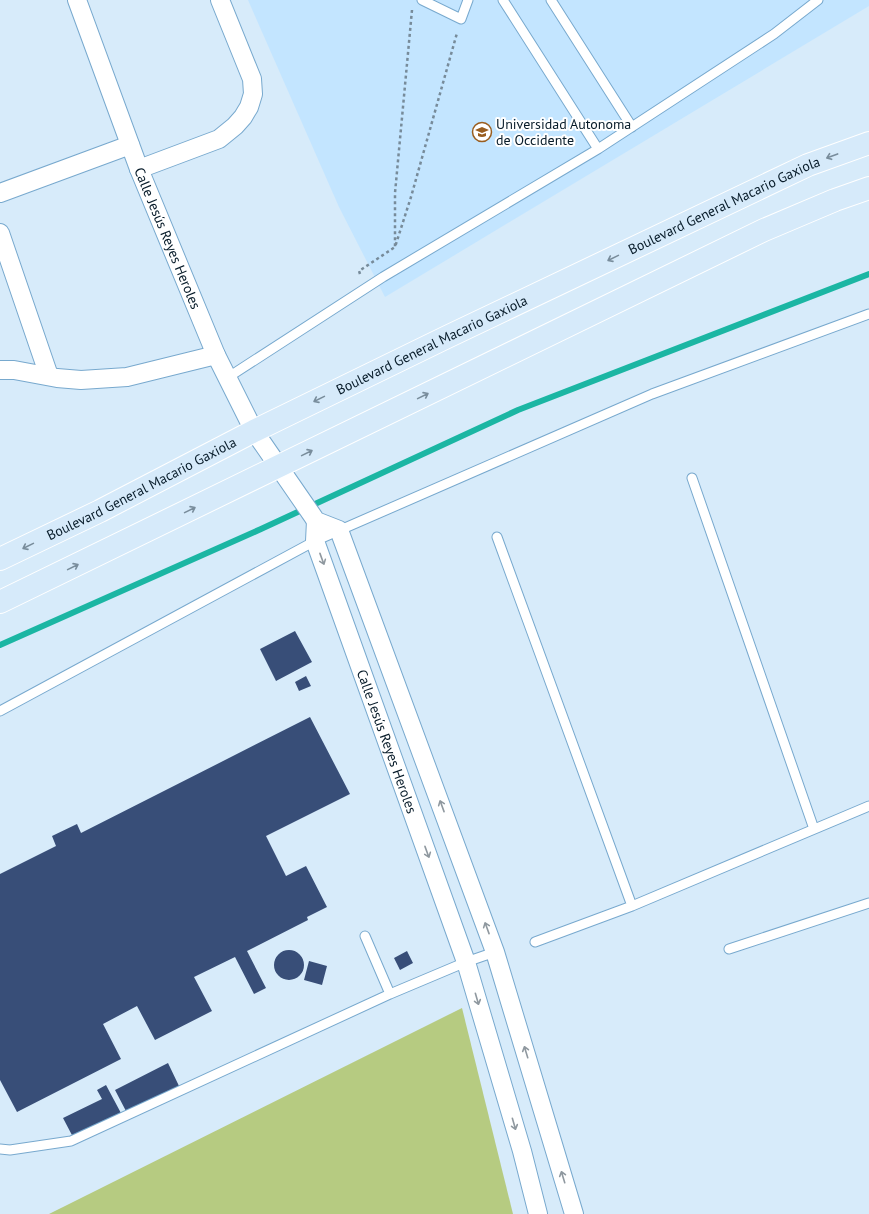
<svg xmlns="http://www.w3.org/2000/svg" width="869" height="1214" font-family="'PT Sans',sans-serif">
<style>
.built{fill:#c3e5ff}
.green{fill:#b6cb81}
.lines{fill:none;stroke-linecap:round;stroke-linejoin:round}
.stream{stroke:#1bb6a3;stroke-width:6}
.building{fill:#384e78}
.service-casing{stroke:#78a9ce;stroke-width:11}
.minor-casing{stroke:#78a9ce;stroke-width:20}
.primary-casing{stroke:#fff;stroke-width:24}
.path{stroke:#778b9a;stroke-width:2.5;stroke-dasharray:3 3;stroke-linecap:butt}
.service{stroke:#fff;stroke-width:9}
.minor{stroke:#fff;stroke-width:18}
.primary{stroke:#d6eafa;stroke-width:22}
.oneway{stroke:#798d9c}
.oneway2{stroke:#8f989f}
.labels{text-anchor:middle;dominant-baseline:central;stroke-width:4;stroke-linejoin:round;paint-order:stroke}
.poi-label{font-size:14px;fill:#071b29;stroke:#fff;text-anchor:start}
.street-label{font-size:14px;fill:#071b29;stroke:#fff}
</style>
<rect width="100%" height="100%" fill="#d7ebfa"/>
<!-- built -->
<path class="built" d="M248,0H869V6L385,297L339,207Z"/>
<!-- green -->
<path class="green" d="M462,1008L513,1214H49Z"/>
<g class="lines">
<!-- stream -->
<path class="stream" d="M0,645L261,529L518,410L869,274"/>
</g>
<!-- building -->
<path class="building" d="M295,631L312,662L276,681L260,649Z
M306,676L311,686L299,691L295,682Z
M310,717L350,794L266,836L286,876L306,866L327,907L307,917L308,920L247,951L266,988L254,994L235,957L194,977L212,1011L155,1040L137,1006L103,1024L121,1059L17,1112L0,1080V874L56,846L52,836L77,824L81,833Z
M274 965a15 15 0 1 1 30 0a15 15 0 1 1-30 0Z
M407,951L413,963L400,970L394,958Z
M309,961L327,966L322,985L304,980Z
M168,1063L179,1086L127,1113L115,1090Z
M106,1085L122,1115L74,1139L63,1118L102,1099L97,1090Z"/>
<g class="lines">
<!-- service casing -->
<g class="service-casing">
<path id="service" d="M422,0L461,19L468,0
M503,0L598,149
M551,0L632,127
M227,378L383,277L598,149L774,34L818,0
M692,478L814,829
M497,537L632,906
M0,711L315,541L652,394L869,314
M365,936L390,994
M535,942L632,906L869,806
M729,949L869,903
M0,1149L10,1150L71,1141L390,994L466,962L495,952"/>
</g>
<!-- minor casing -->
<g class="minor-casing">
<g id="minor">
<path id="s1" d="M77,0L139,169L216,355L254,431L312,515L316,521L339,530L495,952L574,1214"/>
<path d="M139,169L219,139L235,126L243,117L249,107L253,94L252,79L220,0"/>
<path d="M0,193L130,145"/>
<path d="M0,233L49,376"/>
<path d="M0,370H14L57,378L81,380L127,377L216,355"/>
<path id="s2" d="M316,521L315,541L466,962L522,1151L538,1214"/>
</g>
</g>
<!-- primary casing -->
<g class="primary-casing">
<g id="primary">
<path id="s3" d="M0,559L100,511L254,431L447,337L808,165L869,143"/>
<path d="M0,602L764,230L835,200L869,188"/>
</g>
</g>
<!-- path -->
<path class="path" d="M412,10L395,193V247L411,197L457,33
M360,274L359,271L395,247"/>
<!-- service -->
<use href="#service" class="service"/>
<!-- minor -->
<use href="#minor" class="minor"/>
<!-- primary -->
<use href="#primary" class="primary"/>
</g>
<!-- one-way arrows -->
<defs><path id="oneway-shaft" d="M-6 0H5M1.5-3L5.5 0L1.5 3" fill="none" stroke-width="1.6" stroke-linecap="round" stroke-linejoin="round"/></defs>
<g class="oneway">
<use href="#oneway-shaft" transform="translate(832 156) rotate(160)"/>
<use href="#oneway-shaft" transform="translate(613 258) rotate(154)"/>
<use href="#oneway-shaft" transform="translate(423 396) rotate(-26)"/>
<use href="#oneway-shaft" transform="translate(319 399) rotate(154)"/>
<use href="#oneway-shaft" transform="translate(307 453) rotate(-26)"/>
<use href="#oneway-shaft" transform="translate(190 510) rotate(-26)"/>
<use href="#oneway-shaft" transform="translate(28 546) rotate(154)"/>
<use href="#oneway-shaft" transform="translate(73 567) rotate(-26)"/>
</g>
<g class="oneway2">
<use href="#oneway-shaft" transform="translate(322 559) rotate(70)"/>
<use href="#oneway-shaft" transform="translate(442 806) rotate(-110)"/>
<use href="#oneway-shaft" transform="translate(427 852) rotate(70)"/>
<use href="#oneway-shaft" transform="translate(487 928) rotate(-110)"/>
<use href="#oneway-shaft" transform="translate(477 999) rotate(74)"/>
<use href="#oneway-shaft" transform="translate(526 1052) rotate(-107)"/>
<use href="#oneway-shaft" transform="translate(514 1124) rotate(74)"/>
<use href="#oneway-shaft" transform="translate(563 1177) rotate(-107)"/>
</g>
<!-- icons -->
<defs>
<g id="university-ring" transform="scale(1)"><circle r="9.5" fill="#fff" stroke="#995d1f" stroke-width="1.5"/><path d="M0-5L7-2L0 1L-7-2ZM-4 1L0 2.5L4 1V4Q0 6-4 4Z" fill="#995d1f"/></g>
</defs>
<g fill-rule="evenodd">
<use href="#university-ring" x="482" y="132"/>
</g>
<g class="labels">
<!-- poi labels -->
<g class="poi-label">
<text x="496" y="124">Universidad Autonoma<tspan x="496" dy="16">de Occidente</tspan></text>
</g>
<!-- street labels -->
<g class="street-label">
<text stroke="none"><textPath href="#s3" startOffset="806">Boulevard General Macario Gaxiola</textPath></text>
<text stroke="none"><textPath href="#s1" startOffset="255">Calle Jesús Reyes Heroles</textPath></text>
<text stroke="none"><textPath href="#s3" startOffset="482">Boulevard General Macario Gaxiola</textPath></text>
<text stroke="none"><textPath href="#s3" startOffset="158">Boulevard General Macario Gaxiola</textPath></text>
<text stroke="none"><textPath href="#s2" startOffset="233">Calle Jesús Reyes Heroles</textPath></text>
</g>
</g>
</svg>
